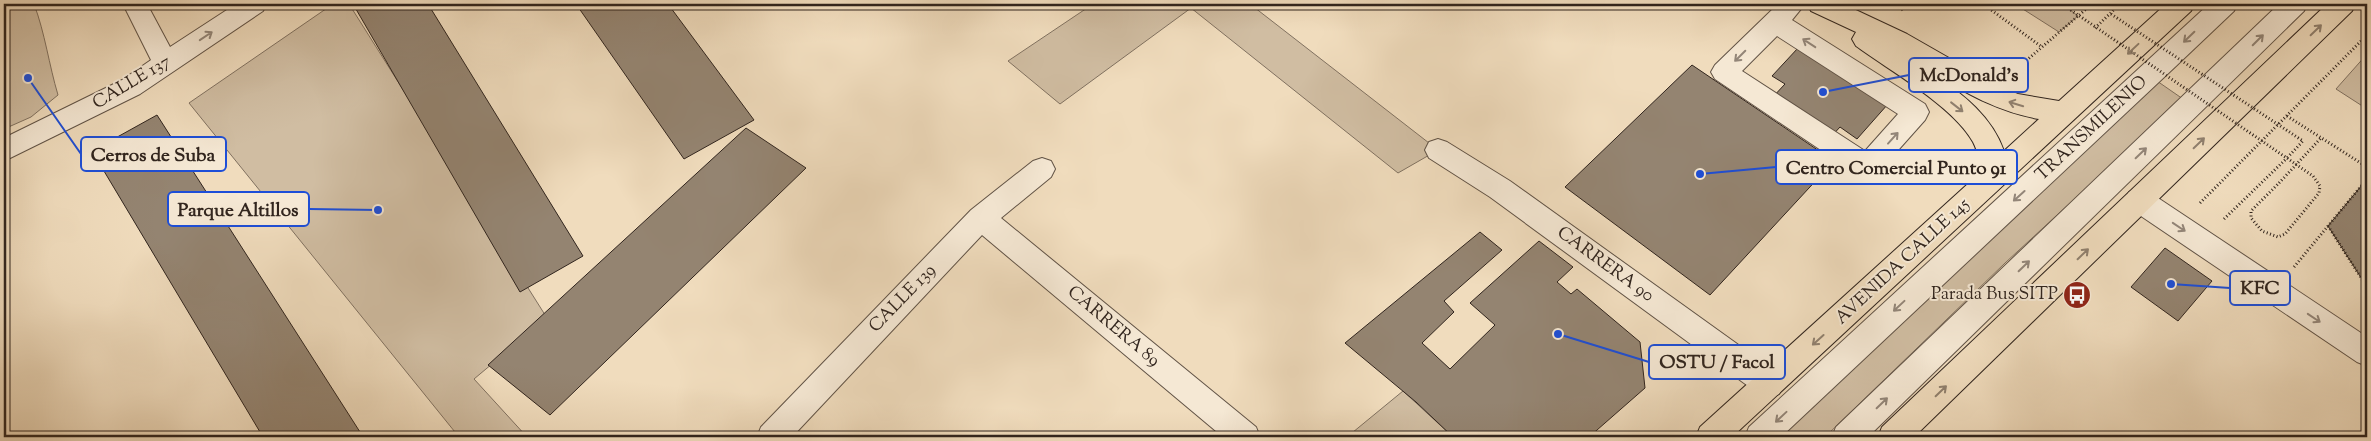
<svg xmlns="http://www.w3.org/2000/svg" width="2371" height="441" font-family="'Sorts Mill Goudy',serif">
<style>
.green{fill:#d0bda2;stroke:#807160}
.building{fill:#948471;stroke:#31251e}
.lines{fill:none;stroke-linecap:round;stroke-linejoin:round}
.minor-casing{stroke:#615346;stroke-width:2}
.major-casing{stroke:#31251e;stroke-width:2}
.path{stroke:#31251e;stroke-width:3;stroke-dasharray:1 2.5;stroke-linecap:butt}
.minor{fill:#f5e8d4;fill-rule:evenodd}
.major{fill:#f0dcbd;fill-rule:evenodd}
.path-bridge{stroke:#31251e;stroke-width:3;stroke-dasharray:1 2.5;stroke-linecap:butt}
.oneway{stroke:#90806e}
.oneway2{stroke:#938679}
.labels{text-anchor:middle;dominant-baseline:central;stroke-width:4;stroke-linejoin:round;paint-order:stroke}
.street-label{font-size:18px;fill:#31251e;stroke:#f5e8d4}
.poi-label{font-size:18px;fill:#31251e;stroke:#f5e8d4;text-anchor:end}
.leader{fill:none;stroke:#1d4ed8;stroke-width:2}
.callout-dot{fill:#1d4ed8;stroke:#f5e8d4;stroke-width:2}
.callout{fill:#f5e8d4;stroke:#1d4ed8;stroke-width:2}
.callout-label{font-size:19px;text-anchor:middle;font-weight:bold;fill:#31251e}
</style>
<rect width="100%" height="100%" fill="#f0dcbd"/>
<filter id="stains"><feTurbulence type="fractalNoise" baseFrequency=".004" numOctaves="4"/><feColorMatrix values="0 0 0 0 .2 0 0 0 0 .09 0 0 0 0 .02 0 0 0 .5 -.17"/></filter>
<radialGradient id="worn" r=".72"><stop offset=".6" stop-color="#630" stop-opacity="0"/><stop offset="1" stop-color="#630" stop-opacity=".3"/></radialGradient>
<!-- green -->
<path class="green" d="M4,4H34C45,33 49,65 58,95L31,117L4,129Z
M333,4H349L547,318L474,379L527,437H459L189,103Z
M1093,4H1250L1438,150L1398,173L1191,8L1060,104L1008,61Z
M2015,4H2062L2078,16L2059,32Z
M2367,54V109L2336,89Z
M2157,81L2183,99L2005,263L1825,437H1778Z
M1403,391L1453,437H1347Z"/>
<!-- building -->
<path class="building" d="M353,4H428L583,256L520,292Z
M576,4H668L754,120L684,159Z
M1798,48L1888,104L1857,139L1840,127L1830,138L1771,99L1785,84L1772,76Z
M1692,65L1834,161L1710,295L1565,187Z
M157,115L360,432L352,437H263L92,151Z
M746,128L806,168L550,415L488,365Z
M2367,179V287L2328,226Z
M1480,232L1502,250L1444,301L1454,312L1422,343L1450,369L1495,325L1470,303L1539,241L1573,267L1557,282L1571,294L1577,289L1640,342L1645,388L1589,437H1453L1416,402L1345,343Z
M2165,248L2212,281L2178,321L2131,287Z"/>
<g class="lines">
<!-- minor casing -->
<g class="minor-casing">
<path id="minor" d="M123,4H147L170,47L236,4H266L263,11L140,94L4,161V138L122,80L151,60Z
M1778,4H1805L1792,20L1925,104L1929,112L1925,120L1876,175L1867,178L1858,175L1715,79L1711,72L1715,65ZM1777,36L1898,114L1865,151L1742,71Z
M2209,4H2237L2234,11L2176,66L1781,437H1745L1749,427Z
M2279,4H2307L2304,11L1868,437H1832L1836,427Z
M1438,139L1447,142L1510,181L1779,374L1784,384L1779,394L1769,398L1759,394L1490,197L1429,158L1425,150L1429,142Z
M1042,158L1051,161L1055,169L1051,177L1001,218L1256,427L1260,437H1223L982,235L792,437H757L761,427L971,210L1033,161Z
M2139,188L2149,192L2367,337V366L2357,362L2129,208L2125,200L2129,192Z"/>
</g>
<!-- major casing -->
<g class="major-casing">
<path id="major" d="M1808,4H1843L1907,34L1998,86L2018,94L2059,101L2166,4H2194L2191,11L1732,437H1696L1700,427L1981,172C1979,162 1978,151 1973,142C1953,106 1890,71 1856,46L1852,39L1856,32L1811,11ZM1935,75C1970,95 1999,112 2039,119L2004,151C1992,117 1964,95 1935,75Z
M2327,4H2355L2352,11L1914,437H1878L1882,427Z"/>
</g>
<!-- path -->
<path class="path" d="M1983,4L2042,47
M1901,10L1908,4
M2095,28L2120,4
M2013,72L2092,4
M2287,116L2367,167
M2279,183L2321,138
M2200,203L2367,35
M2224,219L2287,158
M2328,226L2367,287
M2294,267L2367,179"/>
<!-- minor -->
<use href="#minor" class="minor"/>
<!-- major -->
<use href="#major" class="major"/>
<!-- path-bridge -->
<path class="path-bridge" d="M2062,4L2313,176L2320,186L2319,193L2285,234L2278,237L2262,231L2251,218V211L2279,183
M2111,14L2303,141L2287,158"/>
</g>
<!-- one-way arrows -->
<defs><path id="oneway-shaft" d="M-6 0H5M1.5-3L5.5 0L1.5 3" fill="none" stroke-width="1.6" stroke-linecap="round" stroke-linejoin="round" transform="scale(1.25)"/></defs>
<g class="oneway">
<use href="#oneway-shaft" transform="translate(2316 30) rotate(-44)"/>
<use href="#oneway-shaft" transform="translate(2133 49) rotate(137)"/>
<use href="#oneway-shaft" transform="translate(2016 104) rotate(-163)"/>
<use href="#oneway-shaft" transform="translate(1957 107) rotate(38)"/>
<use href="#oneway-shaft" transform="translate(2199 143) rotate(-44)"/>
<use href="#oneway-shaft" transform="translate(2083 254) rotate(-44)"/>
<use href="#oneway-shaft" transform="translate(1818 340) rotate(138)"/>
<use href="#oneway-shaft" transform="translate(1941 391) rotate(-44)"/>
</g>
<g class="oneway2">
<use href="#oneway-shaft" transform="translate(206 36) rotate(-34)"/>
<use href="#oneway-shaft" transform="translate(2189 37) rotate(136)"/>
<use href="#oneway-shaft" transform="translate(2258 40) rotate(-45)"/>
<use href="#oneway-shaft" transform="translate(1809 43) rotate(-147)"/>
<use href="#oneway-shaft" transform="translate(1740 56) rotate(135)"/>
<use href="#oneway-shaft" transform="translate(1893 138) rotate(-48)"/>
<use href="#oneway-shaft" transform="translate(2141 153) rotate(-44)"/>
<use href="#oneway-shaft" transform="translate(2019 196) rotate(138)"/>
<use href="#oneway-shaft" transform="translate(2179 227) rotate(34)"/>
<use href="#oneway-shaft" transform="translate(2024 266) rotate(-44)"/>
<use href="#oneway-shaft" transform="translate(1899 306) rotate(137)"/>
<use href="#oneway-shaft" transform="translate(2314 318) rotate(34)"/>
<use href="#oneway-shaft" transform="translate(1882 403) rotate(-44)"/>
<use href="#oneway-shaft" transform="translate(1781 417) rotate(137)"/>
</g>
<!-- icons -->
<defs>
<g id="bus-disc" transform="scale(1.4375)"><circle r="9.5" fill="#8f2418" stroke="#f5e8d4"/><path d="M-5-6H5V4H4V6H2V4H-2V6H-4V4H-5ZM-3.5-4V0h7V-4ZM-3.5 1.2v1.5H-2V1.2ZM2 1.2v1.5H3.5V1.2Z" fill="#fff"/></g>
</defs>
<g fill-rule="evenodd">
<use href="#bus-disc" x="2077" y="295"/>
</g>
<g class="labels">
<!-- street labels -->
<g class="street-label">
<text transform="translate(132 83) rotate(-31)">CALLE 137</text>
<text transform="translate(2092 129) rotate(-43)">TRANSMILENIO</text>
<text transform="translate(1903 262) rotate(-43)">AVENIDA CALLE 145</text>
<text transform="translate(1605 265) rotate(36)">CARRERA 90</text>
<text transform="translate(903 299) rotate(-46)">CALLE 139</text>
<text transform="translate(1113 327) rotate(40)">CARRERA 89</text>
</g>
<!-- poi labels -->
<g class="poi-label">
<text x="2058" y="295">Parada Bus SITP</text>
</g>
</g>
<!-- callouts -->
<path class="leader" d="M1823 92L1909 75M28 78L81 154M1700 174L1776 167M378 210L309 209M2171 284L2230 288M1558 334L1649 362"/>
<g class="callout-dot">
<circle cx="1823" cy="92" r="5"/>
<circle cx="28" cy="78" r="5"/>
<circle cx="1700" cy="174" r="5"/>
<circle cx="378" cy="210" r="5"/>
<circle cx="2171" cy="284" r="5"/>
<circle cx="1558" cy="334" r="5"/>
</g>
<g class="callout">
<rect x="1909" y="58" width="119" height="34" rx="5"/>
<rect x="81" y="137" width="145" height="34" rx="5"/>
<rect x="1776" y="150" width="241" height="34" rx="5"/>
<rect x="168" y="192" width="141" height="34" rx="5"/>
<rect x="2230" y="271" width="60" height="34" rx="5"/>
<rect x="1649" y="345" width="136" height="34" rx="5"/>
</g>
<g class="callout-label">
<text x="1969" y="81">McDonald's</text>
<text x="153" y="161">Cerros de Suba</text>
<text x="1896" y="174">Centro Comercial Punto 91</text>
<text x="238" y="216">Parque Altillos</text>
<text x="2260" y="294">KFC</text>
<text x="1717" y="368">OSTU / Facol</text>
</g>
<!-- margin -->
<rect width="2371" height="441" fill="none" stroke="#f0dcbd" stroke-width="20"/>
<rect x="5" y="5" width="2361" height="431" fill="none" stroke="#31251e" stroke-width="2.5"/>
<rect x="10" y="10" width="2351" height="421" fill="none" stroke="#31251e"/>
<rect width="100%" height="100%" filter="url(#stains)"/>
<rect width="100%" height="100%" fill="url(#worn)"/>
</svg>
